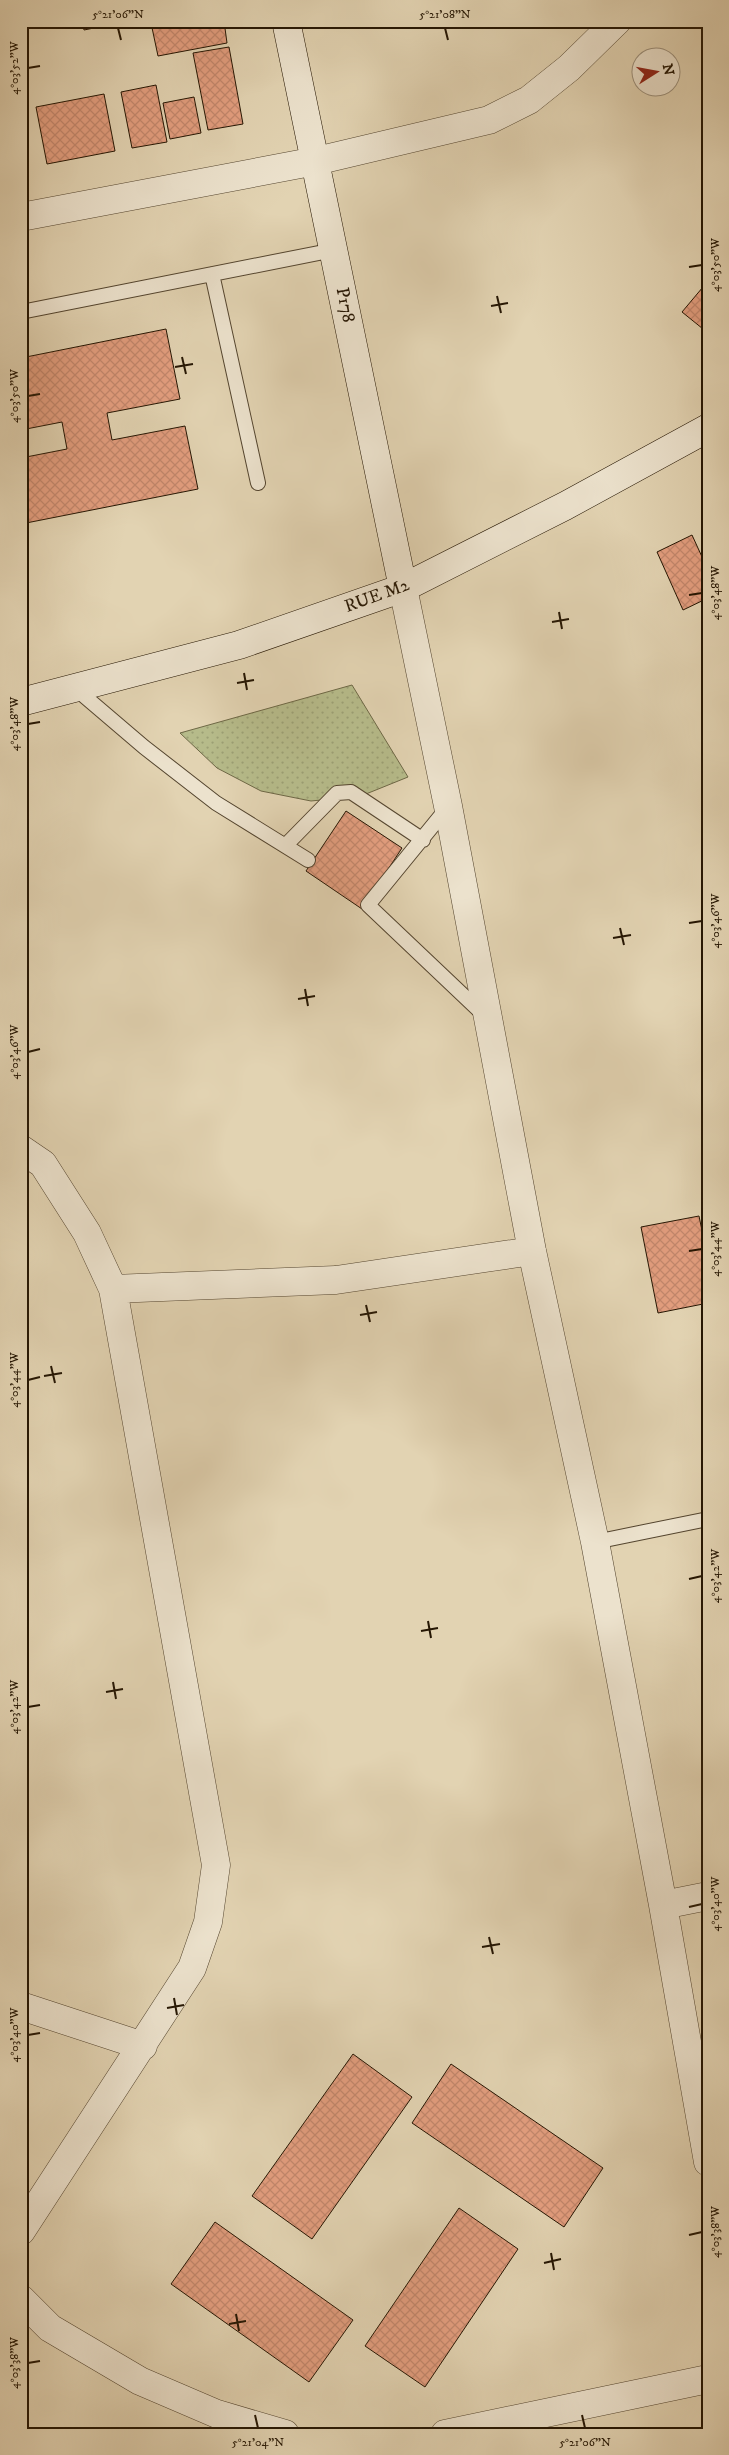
<svg xmlns="http://www.w3.org/2000/svg" width="729" height="2455" font-family="'IM FELL DW Pica',serif">
<style>
.grass{fill:url(#grass-dots);stroke:#6e6846}
.building{fill:url(#building-cross-hatch);stroke:#251603}
.lines{fill:none;stroke-linecap:round;stroke-linejoin:round}
.lane-casing{stroke:#54452f;stroke-width:16}
.street-casing{stroke:#54452f;stroke-width:29}
.secondary-casing{stroke:#251603;stroke-width:29}
.lane{stroke:#ece2cd;stroke-width:14}
.street{stroke:#ece2cd;stroke-width:28}
.secondary{stroke:#ece2cd;stroke-width:28}
.ticks{fill:none;stroke:#251603;stroke-width:2}
.labels{text-anchor:middle;dominant-baseline:central;stroke-width:5;stroke-linejoin:round;paint-order:stroke}
.street-label{font-size:18px;fill:#251603;stroke:#ece2cd}
.neatline{fill:none;stroke:#251603;stroke-width:2}
.ticks-label{font-size:12px;text-anchor:middle;fill:#251603}
</style>
<defs>
<pattern id="grass-dots" width="8" height="8" patternUnits="userSpaceOnUse" patternTransform="scale(1.25)"><rect width="8" height="8" fill="#b6bb8a"/><path d="M2 2h.1M6 6h.1" fill="none" stroke="#9ca075" stroke-width="1.8" stroke-linecap="round"/></pattern>
<pattern id="building-cross-hatch" width="8" height="8" patternUnits="userSpaceOnUse" patternTransform="scale(1.25)"><rect width="8" height="8" fill="#e39e7f"/><path d="M0 0l8 8M0 8l8-8" fill="none" stroke="#c3876c"/></pattern>
</defs>
<rect width="100%" height="100%" fill="#e2d3b2"/>
<filter id="stains"><feTurbulence type="fractalNoise" baseFrequency=".004" numOctaves="4"/><feColorMatrix values="0 0 0 0 .2 0 0 0 0 .09 0 0 0 0 .02 0 0 0 .5 -.17"/></filter>
<radialGradient id="worn" r=".72"><stop offset=".6" stop-color="#630" stop-opacity="0"/><stop offset="1" stop-color="#630" stop-opacity=".3"/></radialGradient>
<!-- grass -->
<path class="grass" d="M352,685L408,777L361,796L311,801L261,791L217,768L180,733Z"/>
<!-- building -->
<path class="building" d="M82,21H124V22L84,30Z
M162,21H224L227,43L158,56L151,23Z
M229,47L243,124L208,130L193,53Z
M156,85L167,142L132,148L121,92Z
M104,94L115,151L47,164L36,107Z
M194,97L201,133L170,139L163,103Z
M708,281V333L682,312Z
M166,329L180,399L107,413L112,440L185,426L198,489L21,524V458L67,449L62,422L21,430V358Z
M692,535L708,570V598L683,610L657,552Z
M346,811L402,848L362,909L306,871Z
M699,1216L708,1260V1303L658,1313L641,1227Z
M707,1407H708V1432L703,1423Z
M353,2054L412,2097L312,2239L252,2196Z
M451,2064L603,2168L564,2227L412,2123Z
M459,2208L518,2249L425,2387L365,2346Z
M215,2222L353,2320L309,2382L171,2284Z"/>
<g class="lines">
<!-- lane casing -->
<g class="lane-casing">
<path id="lane" d="M212,274L258,483
M21,312L334,250
M76,689L144,747L216,803L308,860
M448,807L368,905L484,1015
M286,845L337,793L351,792L423,840
M595,1542L708,1519"/>
</g>
<!-- street casing -->
<g class="street-casing">
<path id="street" d="M21,217L316,161L489,120L529,100L569,68L617,21
M403,588L448,806L532,1251L595,1542L663,1905L708,2162
M21,1149L43,1164L87,1233L113,1289L216,1865L208,1922L192,1968L21,2231
M113,1289L336,1280L532,1251
M663,1905L708,1896
M21,2006L143,2046
M21,2299L50,2328L140,2381L217,2414L285,2434
M445,2434L708,2379"/>
</g>
<!-- secondary casing -->
<g class="secondary-casing">
<path id="secondary" d="M286,21L403,588
M21,702L239,645L403,588L565,506L708,428"/>
</g>
<!-- lane -->
<use href="#lane" class="lane"/>
<!-- street -->
<use href="#street" class="street"/>
<!-- secondary -->
<use href="#secondary" class="secondary"/>
</g>
<!-- ticks -->
<path class="ticks" d="M118,28L121,40M445,28L448,40M28,68L40,66M689,267L702,265M497,296L501,313M491,306L508,303M182,357L186,374M175,367L193,364M28,396L40,394M689,595L702,593M559,612L562,629M552,622L569,619M244,673L247,690M237,683L254,680M28,724L40,722M689,923L702,921M620,928L624,945M613,938L631,935M305,989L308,1006M298,999L315,996M28,1052L40,1049M689,1251L702,1249M366,1305L370,1322M360,1315L377,1312M51,1366L55,1383M44,1376L62,1373M28,1380L40,1377M689,1579L702,1576M428,1621L431,1638M421,1631L438,1628M113,1682L116,1699M106,1692L123,1689M28,1707L40,1705M689,1907L702,1904M489,1937L493,1954M482,1947L500,1944M174,1998L177,2015M167,2008L184,2005M28,2035L40,2033M689,2235L702,2232M551,2253L554,2270M544,2263L561,2259M236,2314L239,2331M229,2324L246,2321M28,2363L40,2361M255,2415L258,2428M582,2415L585,2428"/>
<g class="labels">
<!-- street labels -->
<g class="street-label">
<text transform="translate(345 305) rotate(78)">P178</text>
<text transform="translate(377 596) rotate(-20)">RUE M2</text>
</g>
</g>
<!-- margin -->
<rect width="729" height="2455" fill="none" stroke="#e2d3b2" stroke-width="55"/>
<!-- north arrow -->
<g transform="translate(656 72) rotate(79)"><circle r="24" fill="#ece2cd" stroke="#9c907c"/>
<path d="M0-4L9 19L0 12L-9 19Z" fill="#8f2418"/>
<text y="-8" font-size="14" font-weight="bold" text-anchor="middle" fill="#251603">N</text>
</g>
<rect x="28" y="28" width="674" height="2400" class="neatline"/>
<g class="ticks-label">
<text x="118" y="18">5°21'06"N</text>
<text x="445" y="18">5°21'08"N</text>
<text transform="translate(14 68) rotate(-90)" y="4">4°03'52"W</text>
<text transform="translate(715 265) rotate(-90)" y="4">4°03'50"W</text>
<text transform="translate(14 396) rotate(-90)" y="4">4°03'50"W</text>
<text transform="translate(715 593) rotate(-90)" y="4">4°03'48"W</text>
<text transform="translate(14 724) rotate(-90)" y="4">4°03'48"W</text>
<text transform="translate(715 921) rotate(-90)" y="4">4°03'46"W</text>
<text transform="translate(14 1052) rotate(-90)" y="4">4°03'46"W</text>
<text transform="translate(715 1249) rotate(-90)" y="4">4°03'44"W</text>
<text transform="translate(14 1380) rotate(-90)" y="4">4°03'44"W</text>
<text transform="translate(715 1576) rotate(-90)" y="4">4°03'42"W</text>
<text transform="translate(14 1707) rotate(-90)" y="4">4°03'42"W</text>
<text transform="translate(715 1904) rotate(-90)" y="4">4°03'40"W</text>
<text transform="translate(14 2035) rotate(-90)" y="4">4°03'40"W</text>
<text transform="translate(715 2232) rotate(-90)" y="4">4°03'38"W</text>
<text transform="translate(14 2363) rotate(-90)" y="4">4°03'38"W</text>
<text x="258" y="2446">5°21'04"N</text>
<text x="585" y="2446">5°21'06"N</text>
</g>
<rect width="100%" height="100%" filter="url(#stains)"/>
<rect width="100%" height="100%" fill="url(#worn)"/>
</svg>
